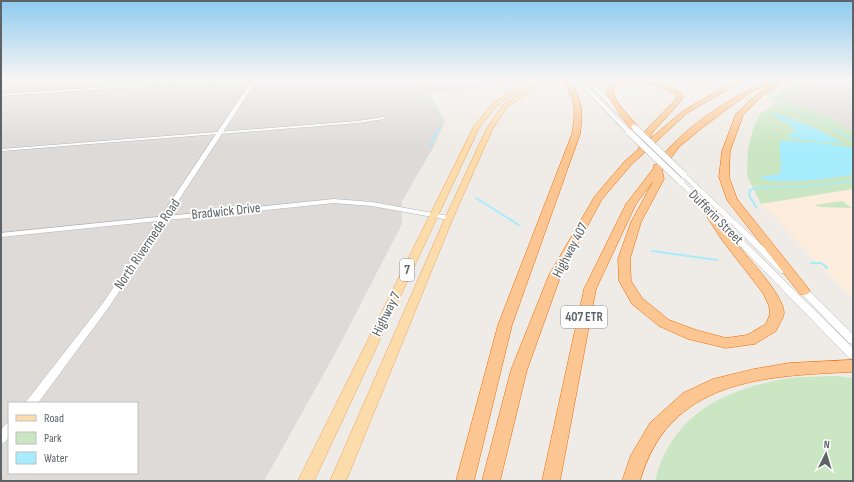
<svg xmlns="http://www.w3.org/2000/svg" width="854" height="482" font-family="'Sofia Sans Condensed',sans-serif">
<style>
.commercial{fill:#fdeddd}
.industrial{fill:#dedad8;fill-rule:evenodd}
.green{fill:#cbe6c3}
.water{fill:#a8edfd}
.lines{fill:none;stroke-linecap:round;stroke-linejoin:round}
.stream-far3{stroke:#a8edfd;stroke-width:1}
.stream-far2{stroke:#a8edfd;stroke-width:1.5}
.stream-far1{stroke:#a8edfd;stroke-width:2}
.stream{stroke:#a8edfd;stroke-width:2.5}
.street-casing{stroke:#b1b5b8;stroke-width:1}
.secondary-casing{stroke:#b0b5b8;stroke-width:1}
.primary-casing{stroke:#efa35f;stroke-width:1}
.highway-casing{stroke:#f06c05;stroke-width:1}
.street{fill:#fff;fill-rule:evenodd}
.secondary{fill:#fff;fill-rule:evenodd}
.primary{fill:#fddcac;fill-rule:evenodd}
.highway{fill:#fbc691;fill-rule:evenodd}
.secondary-bridge-far1-casing{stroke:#b0b5b8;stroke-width:5.5;stroke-linecap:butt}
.secondary-bridge-casing{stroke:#b0b5b8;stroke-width:7;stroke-linecap:butt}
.secondary-bridge-far1{stroke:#fff;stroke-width:5}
.secondary-bridge{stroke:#fff;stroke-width:6}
.labels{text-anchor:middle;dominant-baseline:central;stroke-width:3.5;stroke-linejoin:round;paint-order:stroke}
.shield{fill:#fff;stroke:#8e9294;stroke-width:1}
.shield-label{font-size:13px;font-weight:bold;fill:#5d6366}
.street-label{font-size:14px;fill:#5d6366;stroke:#fff}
</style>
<rect width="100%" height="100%" fill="#efebe6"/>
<!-- commercial -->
<path class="commercial" d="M853,189V299L761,204Z"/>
<!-- industrial -->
<path class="industrial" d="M507,80L496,86L428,93L445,121L433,148L402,201V224L337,350L264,481H1V81ZM9,403H137V473H9Z
M816,80L853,88V132L825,115L780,101Z"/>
<!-- green -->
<path class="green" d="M803,80H816L780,101L825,115L853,132V189L761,204L747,176L748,150L753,129L760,114L779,101L770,96V95L776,96L791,85Z
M842,201L852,208L818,207L815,205Z
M836,376L853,378V481H655C670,420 716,393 774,381C794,376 816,377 836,376Z"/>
<!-- water -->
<path class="water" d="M772,112L813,127L843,143L817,142L788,137L787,136L795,132L792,126L771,114Z
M782,140L820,143L853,148V174C836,179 773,186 759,177L780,174L781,165L779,145Z"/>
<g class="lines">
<!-- stream-far3 -->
<path class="stream-far3" d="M419,80L442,117L439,130
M782,107L818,118L837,130"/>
<!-- stream-far2 -->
<path class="stream-far2" d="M835,129L853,140
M429,146L433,141V137L440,129
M749,191L755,188L801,187L853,181"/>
<!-- stream-far1 -->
<path class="stream-far1" d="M750,190L749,195L756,207
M476,198L519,225
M652,251L717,260
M811,263H821L826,267"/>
<!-- stream -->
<path class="stream" d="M825,266L827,268"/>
<!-- street casing -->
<g class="street-casing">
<path id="street" d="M210,80H234L1,96V94Z
M383,117L385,118L384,119L358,123L1,151V149L358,121Z
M334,199L372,202L449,216L452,218L449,220L372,206L334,203L1,237V233Z"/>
</g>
<!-- secondary casing -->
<g class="secondary-casing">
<path id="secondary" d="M252,80H257L109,307L38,403H25L103,303Z
M576,80H581L631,131V133H627Z
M585,80H590L623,113V115H619Z
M684,173L686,174L787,269L788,271L787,273H781L682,176L681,175Z
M681,180L683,181L853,348V359L849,358L679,183L678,182Z
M801,285L804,286L853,334V344L849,343L798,290L796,288L798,286Z
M9,423C9,432 11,440 1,444C1,434 0,426 9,423Z"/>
</g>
<!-- primary casing -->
<g class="primary-casing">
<path id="primary" d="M528,80H535L496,106L479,128L314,481H298L473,128L492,104Z
M541,80H547L506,108L492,130L453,218L346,481H330L445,218L486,130L502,106Z"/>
</g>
<!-- highway casing -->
<g class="highway-casing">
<path id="highway" d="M563,80H569C583,102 583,110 580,134L512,325L474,481H456L498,325L572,134C576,110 576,102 563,80Z
M624,80C644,80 668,80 683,96L681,101L652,133L650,139L683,111L736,80H744L687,113L631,165L602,199L561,275L527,370L500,481H482L511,370L549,275L595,196L625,161L638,150L646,130L676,99L677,96C660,82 632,79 612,88L617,102L638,127L637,129H631C624,119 603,99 607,86Z
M768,80H777L749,93L703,127L679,147L662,170L664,179L641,222L630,259L631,281L642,298L669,320L696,330L726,338L747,335L766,324L770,314L769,306L763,293L722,240L700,206L701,204H709C716,215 723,227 731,237C743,253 785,295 784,314C783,319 778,326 776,331L755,344L726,348L688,339L659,326L632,304L619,281L618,259L631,222L654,180L636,204L596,289L560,481H542L584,289L626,204L653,169L654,165L657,164C662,157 667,149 674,143C699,118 735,95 768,80Z
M781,80H789L764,94L743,115L730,151L729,177L737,199L808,288L810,291L808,294L804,295L800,294L727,200L719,177L722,151L736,114L747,103L760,92Z
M853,360V372C764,376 669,379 640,481H622L631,455L650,423L683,393L713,379L754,369L789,363Z"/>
</g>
<!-- street -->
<use href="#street" class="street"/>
<!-- secondary -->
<use href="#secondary" class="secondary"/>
<!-- primary -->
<use href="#primary" class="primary"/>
<!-- highway -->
<use href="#highway" class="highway"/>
<!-- secondary-bridge-far1 casing -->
<g class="secondary-bridge-far1-casing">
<path id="secondary-bridge-far1" d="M634,127L637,130"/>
</g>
<!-- secondary-bridge casing -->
<g class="secondary-bridge-casing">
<path id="secondary-bridge" d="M636,129L684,175
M629,132L681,182"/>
</g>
<!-- secondary-bridge-far1 -->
<use href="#secondary-bridge-far1" class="secondary-bridge-far1"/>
<!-- secondary-bridge -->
<use href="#secondary-bridge" class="secondary-bridge"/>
</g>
<!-- sky -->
<linearGradient id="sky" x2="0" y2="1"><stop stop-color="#8ecbf0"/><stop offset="0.54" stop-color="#f8f6f4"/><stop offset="1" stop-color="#f8f6f4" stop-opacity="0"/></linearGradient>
<rect width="854" height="148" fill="url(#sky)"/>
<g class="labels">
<!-- shield labels -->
<g class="shield">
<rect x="400" y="259" width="14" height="22" rx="3"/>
<rect x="561" y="306" width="46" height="22" rx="3"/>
</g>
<g class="shield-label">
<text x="407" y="270">7</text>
<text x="584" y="317">407 ETR</text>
</g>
<!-- street labels -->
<g class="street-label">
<text transform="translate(226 211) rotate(-6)">Bradwick Drive</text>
<text transform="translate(716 217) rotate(45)">Dufferin Street</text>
<text transform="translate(147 244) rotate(-56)">North Rivermede Road</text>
<text transform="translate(570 250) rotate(-62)">Highway 407</text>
<text transform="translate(386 314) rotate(-64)">Highway 7</text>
</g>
</g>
<!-- border -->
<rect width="854" height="482" fill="none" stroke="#5d6366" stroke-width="4"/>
<!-- legend -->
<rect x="8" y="402" width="130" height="72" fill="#ffffff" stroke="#bec1c2"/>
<rect x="16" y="415" width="20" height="6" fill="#fddcac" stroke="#bec1c2"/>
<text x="44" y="422" font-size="12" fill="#5d6366">Road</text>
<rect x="16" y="432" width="20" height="12" fill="#cbe6c3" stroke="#bec1c2"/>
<text x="44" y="442" font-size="12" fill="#5d6366">Park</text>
<rect x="16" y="452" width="20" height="12" fill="#a8edfd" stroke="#bec1c2"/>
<text x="44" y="462" font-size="12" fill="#5d6366">Water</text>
<!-- north arrow -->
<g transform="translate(826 454) rotate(5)" stroke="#ffffff" stroke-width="3" paint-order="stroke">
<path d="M0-3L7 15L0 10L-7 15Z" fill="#5d6366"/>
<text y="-6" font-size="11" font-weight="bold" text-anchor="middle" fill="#5d6366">N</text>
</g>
</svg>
